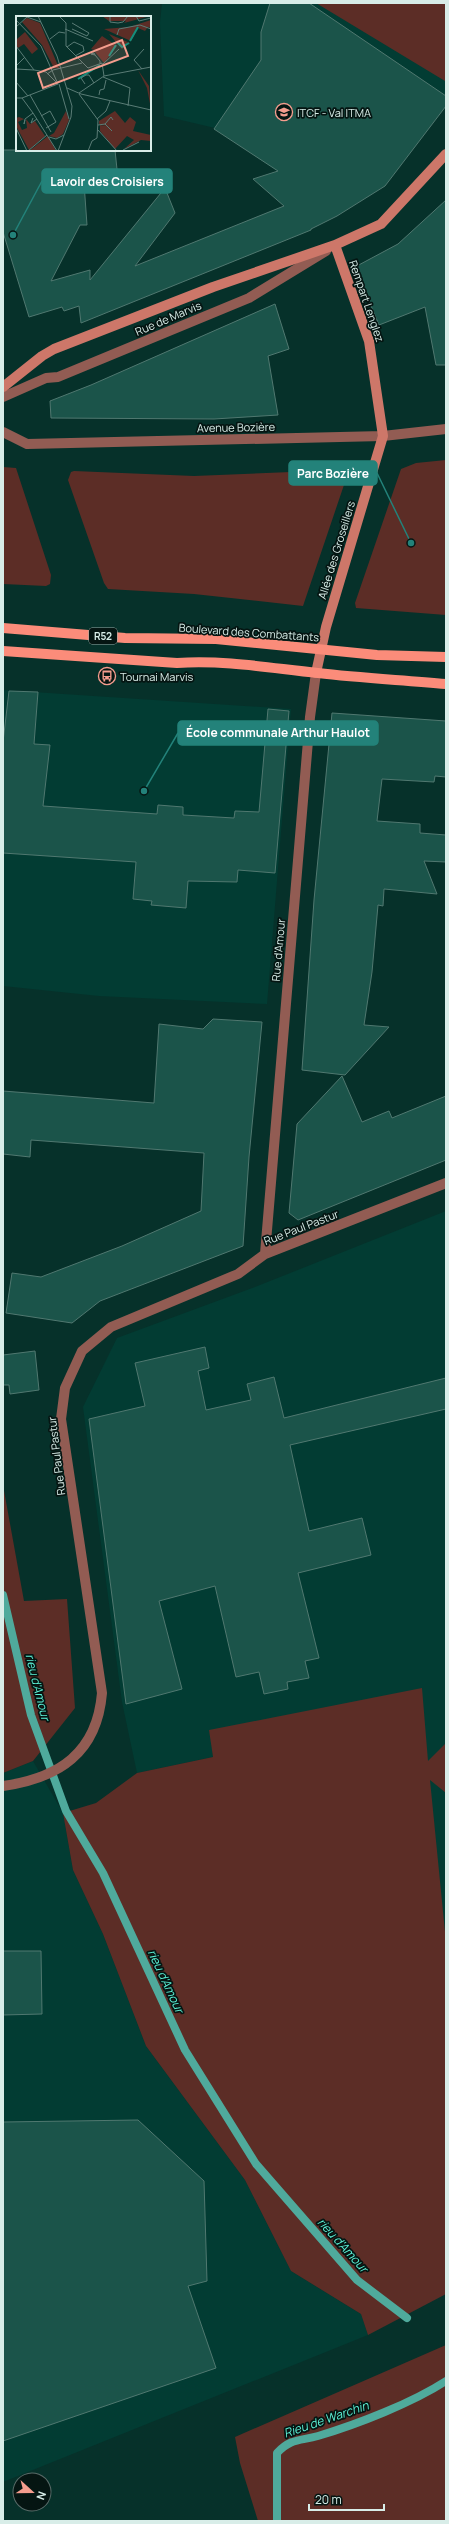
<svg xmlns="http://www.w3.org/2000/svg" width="449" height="2524" font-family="Manrope,sans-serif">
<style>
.built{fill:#023c33}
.green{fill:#5c2d26}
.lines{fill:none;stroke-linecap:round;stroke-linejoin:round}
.stream{stroke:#4faa9c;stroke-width:8}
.building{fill:#1b544a;stroke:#507870}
.street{stroke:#925c53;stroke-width:10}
.secondary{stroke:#cd7769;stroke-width:10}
.primary{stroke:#fb8c7a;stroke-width:10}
.labels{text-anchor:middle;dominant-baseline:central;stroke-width:3.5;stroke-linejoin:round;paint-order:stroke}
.shield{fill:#051512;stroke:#99aca8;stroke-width:1}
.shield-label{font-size:10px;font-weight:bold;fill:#d8ede8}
.poi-label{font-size:11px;fill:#d8ede8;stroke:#051512;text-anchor:start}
.street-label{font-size:11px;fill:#d8ede8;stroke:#051512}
.water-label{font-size:12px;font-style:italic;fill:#5df2d7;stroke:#051512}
.inset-river{fill:none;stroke:#148e7c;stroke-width:2}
.inset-road{fill:none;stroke:#5a7c76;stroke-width:1}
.view{fill:#f59d8e;fill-opacity:0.15;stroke:#f59d8e;stroke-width:2}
.inset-edge{fill:none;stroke:#d8ede8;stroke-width:2}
.leader{fill:none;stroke:#23827a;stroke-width:1.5}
.callout-dot{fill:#23827a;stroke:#051512;stroke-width:1.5}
.callout{fill:#23827a;stroke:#23827a;stroke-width:1.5}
.callout-label{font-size:12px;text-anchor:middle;font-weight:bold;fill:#fff}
</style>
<rect width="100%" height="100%" fill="#06312a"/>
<!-- built -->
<path class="built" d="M162,3H446V96L424,83L304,190L215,128L164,116L160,23Z
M3,690L291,709L267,1004L99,996L3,986Z
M446,1211V1942L445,1943L210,1730L213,1757L137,1773L122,1702L83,1407L117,1338L255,1287Z
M33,1761L63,1813L73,1870L103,1934L146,2046L245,2180L291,2271L361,2314L368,2335L3,2482V1773Z"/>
<!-- green -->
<path class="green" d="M316,3H446V81H445Z
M446,460V615L356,608L355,603L401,469L416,463Z
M3,467L16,468L51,575L50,584L46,586L3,584Z
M340,470L345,472L346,479L303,606L194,594L108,589L104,583L68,480L71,472L74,471L194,476Z
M3,1485L24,1601L67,1599L75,1708L33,1761L3,1773Z
M422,1688L428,1761L446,1743V1793L430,1780L446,1942V2294L368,2335L361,2314L291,2271L245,2180L146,2046L103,1934L73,1870L63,1813L96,1803L137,1773L213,1757L209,1730Z
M446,2345V2521H258L240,2463L235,2437Z"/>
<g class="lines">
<!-- stream -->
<path class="stream" d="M3,1595L31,1715L66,1811L103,1873L185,2050L256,2164L357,2280L407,2318
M277,2521V2453C291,2438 300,2441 318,2436C358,2424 412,2403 446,2381"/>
</g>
<!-- building -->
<path class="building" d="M270,3H309L446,96V106L385,186L337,216L311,229V230L81,323L79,306L64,311L62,307L29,317L3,232V150H115L118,179L84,183L87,225H80L51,281L90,270V280L165,188L175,213L135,266L284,206L253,179L278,171L214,129L261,60V32Z
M446,200V365H436L425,307L379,325L355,267L398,244Z
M275,304L289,349L268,356L278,415L214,419L51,418L50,401L91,385Z
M9,691L38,692L34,744L50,745L43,806L157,814L158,805L183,807V815L234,818L235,811L259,812L268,709L289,711L275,873L238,870L237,882L188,881L186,908L151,905L152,901L133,899L136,862L3,853V742Z
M332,713L446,721V777L435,776L434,782L382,779L377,821L420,824V833L446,835V862L424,861L437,894L384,889L383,906L378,905L372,972L364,1025L389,1027L345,1075L302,1070L314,900Z
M213,1019L262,1022L249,1157L243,1246L100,1301L72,1323L6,1313L12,1273L41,1277L122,1246L201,1211L204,1153L31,1140L30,1157L3,1154V1091L154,1103L159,1024L203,1029Z
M342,1076L362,1122L389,1111L392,1118L446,1096V1160L298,1220L289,1213L297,1124Z
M205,1347L209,1368L198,1371L206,1410L251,1400L247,1384L274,1377L284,1418L446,1378V1409L290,1445L309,1531L362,1518L371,1555L298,1573L319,1658L305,1661L309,1678L287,1682L288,1689L264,1694L259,1672L236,1677L215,1586L159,1601L182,1689L126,1704L89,1419L145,1406L135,1363Z
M35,1351L39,1390L10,1394L9,1385H3V1355Z
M3,1951H41L42,2014L3,2015Z
M138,2120L204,2181L207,2281L188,2286L216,2368L3,2441V2122Z"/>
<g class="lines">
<!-- street -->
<path class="street" d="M3,397L46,378L58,377L249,298L326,251
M3,432L27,444L383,436L446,429
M265,1254L310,717L316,673
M3,1786C59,1778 97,1753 102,1693L61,1419L65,1388L82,1351L111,1327L238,1274L265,1254L446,1183"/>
<!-- secondary -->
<path class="secondary" d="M3,387L42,356L54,349L213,287L335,245L381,224L446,154
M316,673L326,627L383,436L369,341L335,245"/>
<!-- primary -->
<path class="primary" d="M3,628L125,638L216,639L377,655L446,657
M3,651L177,663C227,660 269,668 318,673C360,678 403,680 446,684"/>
</g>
<!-- icons -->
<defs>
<g id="school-ring" transform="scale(0.9)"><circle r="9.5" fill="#051512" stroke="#f59d8e" stroke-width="1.5"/><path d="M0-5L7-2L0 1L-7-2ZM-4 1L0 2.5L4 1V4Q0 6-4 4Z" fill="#f59d8e"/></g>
<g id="bus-ring" transform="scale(0.9)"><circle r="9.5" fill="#051512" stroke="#f59d8e" stroke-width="1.5"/><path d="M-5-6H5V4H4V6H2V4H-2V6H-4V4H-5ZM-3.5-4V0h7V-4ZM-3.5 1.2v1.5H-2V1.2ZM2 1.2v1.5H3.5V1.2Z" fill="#f59d8e"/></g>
</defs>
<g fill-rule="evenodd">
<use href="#school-ring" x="284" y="112"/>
<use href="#bus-ring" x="107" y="676"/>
</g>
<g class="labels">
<!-- shield labels -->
<rect class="shield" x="89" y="628" width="28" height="16" rx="3"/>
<g class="shield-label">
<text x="103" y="636">R52</text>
</g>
<!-- poi labels -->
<g class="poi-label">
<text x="297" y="112">ITCF - Val ITMA</text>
<text x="120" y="676">Tournai Marvis</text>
</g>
<!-- street labels -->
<g class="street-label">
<text transform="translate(367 301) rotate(71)">Rempart Lenglez</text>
<text transform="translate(168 318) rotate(-23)">Rue de Marvis</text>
<text transform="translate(236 427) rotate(-1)">Avenue Bozière</text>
<text transform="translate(336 550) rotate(-73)">Allée des Groseillers</text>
<text transform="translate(249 632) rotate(4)">Boulevard des Combattants</text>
<text transform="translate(278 950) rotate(-85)">Rue d'Amour</text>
<text transform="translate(301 1227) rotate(-21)">Rue Paul Pastur</text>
<text transform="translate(56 1456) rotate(-97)">Rue Paul Pastur</text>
</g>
<!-- water labels -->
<g class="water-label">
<text transform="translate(38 1687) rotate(76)">rieu d'Amour</text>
<text transform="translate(166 1981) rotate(65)">rieu d'Amour</text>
<text transform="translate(343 2245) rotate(48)">rieu d'Amour</text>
<text transform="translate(326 2419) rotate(-19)">Rieu de Warchin</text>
</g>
</g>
<!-- overview -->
<g transform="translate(16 16)">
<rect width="135" height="135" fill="#06312a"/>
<path d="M86,0H134L108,7L110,5H93ZM11,2L24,7L43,52H38L26,29L6,6ZM135,4V12L132,11L129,15L122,12L115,25L88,13L113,11ZM9,16L22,33L16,38L8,28L2,32L0,29L1,23ZM93,18L114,27L106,33ZM86,20L101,30L88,47L79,36L81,35L75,33ZM122,54L133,70L135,93L131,72ZM50,95L53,104L47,118L41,122L33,120L38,117ZM99,95L109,107L114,101L120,106L117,115L135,119V125L125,124L108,133L118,124L111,120L99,133L84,115V109L91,110L83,108V105ZM3,101L8,103L2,106L6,114L11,112L10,103L14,108L19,105L29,120L13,134L0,110V102ZM32,120L40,135H13Z" fill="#5c2d26"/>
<path class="inset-river" d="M114,25L122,11M101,26L106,31L113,27M93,40L100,29M62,63L84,49"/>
<path class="inset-road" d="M8,0L25,6M22,0L41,40L56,90L55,101L42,135M43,0L50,7V30L72,52L86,47L88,60M94,0V6L102,7L107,6L112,0M120,0L123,5L135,2M0,4L25,30L42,68M0,11L12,0M49,13L77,25M56,13L71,20L73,17L56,7M101,19L103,13L124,9L135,13M34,23L43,16L49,17M0,30L18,54M51,31L58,26L67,30L68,35L59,40M79,39L75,38L78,37L79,39L84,45V47M87,48L103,33M0,50L9,41M0,53L18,54M126,53L118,44L128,33M18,54L30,56L41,67M31,58L37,54L66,47M87,61L114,72L112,90M0,66L12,80M43,68L53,103M69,68L65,62L70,59H73L78,67M51,72L65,78L135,94M63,77L88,60L135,51M63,78L82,104L81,122L76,125L72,135M14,79L35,116M83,79L84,74L88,73L90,64M0,82H6L42,68M6,82L17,97M17,97L41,135M25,100L34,95L40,106L30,112M17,102L15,107L21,103M81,103L90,95L94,85M9,104L8,108L9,103L17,97M89,108L95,101L97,104M82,109L89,108L96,115M0,112L11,135M82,114L101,135M33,121L40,123L48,119M107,134L123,126M12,135L31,119"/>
<path class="view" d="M106,24L112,40L27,72L22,57Z"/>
<rect width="135" height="135" class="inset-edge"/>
</g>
<!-- callouts -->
<path class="leader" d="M13 235L42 181M411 543L377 473M144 791L178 733"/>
<g class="callout-dot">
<circle cx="13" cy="235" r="4"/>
<circle cx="411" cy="543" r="4"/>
<circle cx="144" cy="791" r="4"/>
</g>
<g class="callout">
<rect x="42" y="169" width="130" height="24" rx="4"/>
<rect x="289" y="461" width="88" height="24" rx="4"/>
<rect x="178" y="721" width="200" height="24" rx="4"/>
</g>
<g class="callout-label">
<text x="107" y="186">Lavoir des Croisiers</text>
<text x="333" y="478">Parc Bozière</text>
<text x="278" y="737">École communale Arthur Haulot</text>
</g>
<!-- border -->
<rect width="449" height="2524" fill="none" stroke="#d8ede8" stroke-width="8"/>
<!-- north arrow -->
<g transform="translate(32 2492) rotate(111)"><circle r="19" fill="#051512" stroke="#596b68"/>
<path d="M0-3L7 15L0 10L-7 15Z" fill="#f59d8e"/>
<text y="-6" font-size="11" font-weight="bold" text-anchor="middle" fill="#d8ede8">N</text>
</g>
<!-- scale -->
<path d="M309 2504v6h75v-6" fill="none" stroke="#d8ede8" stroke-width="2"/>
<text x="315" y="2504" font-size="12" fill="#d8ede8" stroke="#051512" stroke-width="3" paint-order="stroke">20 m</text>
</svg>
